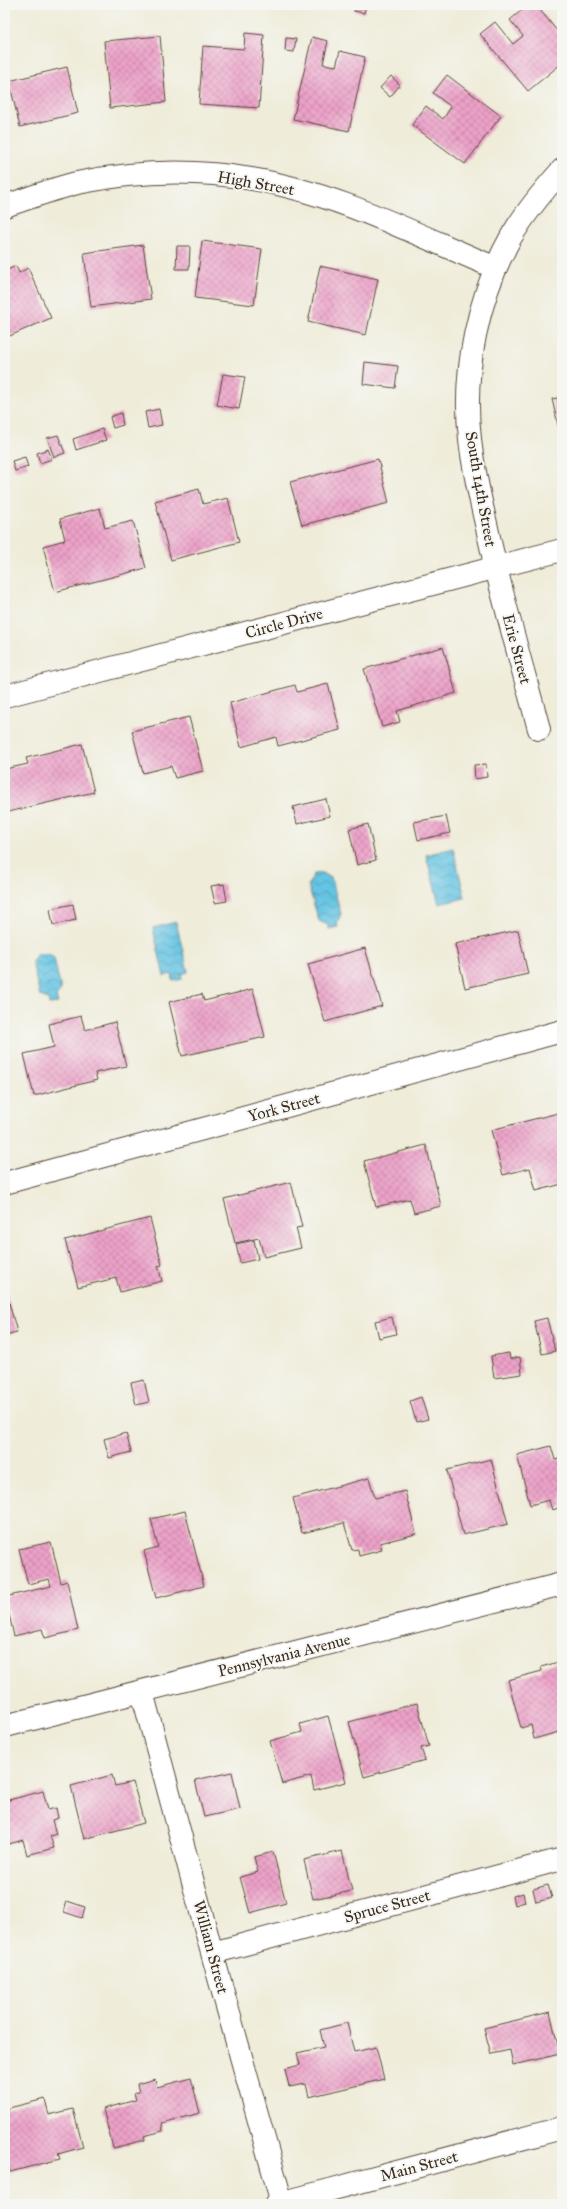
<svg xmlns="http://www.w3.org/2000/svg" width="567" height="2209" font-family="'IM FELL Great Primer',serif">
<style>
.water{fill:url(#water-waves);stroke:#507780}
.building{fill:url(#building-cross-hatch)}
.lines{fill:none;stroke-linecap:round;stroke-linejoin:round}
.minor-casing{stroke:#56473a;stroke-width:24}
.minor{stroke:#fff;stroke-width:22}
.labels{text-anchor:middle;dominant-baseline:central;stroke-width:4;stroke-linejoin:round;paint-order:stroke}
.street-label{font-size:16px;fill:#3b2a1e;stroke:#f6f6f2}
</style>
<defs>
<pattern id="water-waves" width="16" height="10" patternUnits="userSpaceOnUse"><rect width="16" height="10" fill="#65c4e3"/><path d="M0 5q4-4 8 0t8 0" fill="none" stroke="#549fb7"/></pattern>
<pattern id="building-cross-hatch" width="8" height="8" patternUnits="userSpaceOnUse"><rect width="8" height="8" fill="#eda2c9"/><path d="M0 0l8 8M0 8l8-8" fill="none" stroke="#c184a3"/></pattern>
</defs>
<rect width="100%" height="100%" fill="#f6f6f2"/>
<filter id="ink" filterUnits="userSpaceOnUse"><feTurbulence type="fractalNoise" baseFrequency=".025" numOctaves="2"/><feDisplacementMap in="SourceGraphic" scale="8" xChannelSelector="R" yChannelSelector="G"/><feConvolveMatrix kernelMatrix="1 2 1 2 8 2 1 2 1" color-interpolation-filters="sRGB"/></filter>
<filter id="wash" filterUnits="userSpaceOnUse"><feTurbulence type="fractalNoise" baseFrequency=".012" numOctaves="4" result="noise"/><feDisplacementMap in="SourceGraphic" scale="16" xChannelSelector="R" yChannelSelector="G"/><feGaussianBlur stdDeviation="0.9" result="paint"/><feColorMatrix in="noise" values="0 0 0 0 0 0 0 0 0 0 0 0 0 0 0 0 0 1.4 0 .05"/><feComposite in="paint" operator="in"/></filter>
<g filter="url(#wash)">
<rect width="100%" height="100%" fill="#efecd9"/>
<!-- water -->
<path class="water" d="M453,848L465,898L439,904L426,855Z
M323,873L331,878L341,914L337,923L338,927L329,929L328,925L319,921L308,885L314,874Z
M176,922L188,972L181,974L182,979L173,981L172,974L164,976L153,928Z
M48,953L54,958L61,990L56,997L58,1003L49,1004L48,999L40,996L32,962L36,955Z"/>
<g id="blocks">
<!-- building -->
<path class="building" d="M355,5H366L364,13L354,11Z
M528,5H536L562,37V63L528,91L480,34L495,22L513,44L523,36L510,20Z
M245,33L264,35L259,108L199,104L203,46L244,49Z
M160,36L166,102L110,108L104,41Z
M312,37L328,41L323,64L336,66L340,51L365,57L349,131L293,119Z
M286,38L296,39L294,52L285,51Z
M67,67L78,113L20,127L9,81Z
M447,75L501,116L465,164L412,125L426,106L443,119L451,107L433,93Z
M391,76L400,85L390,97L380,88Z
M202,241L262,249L254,305L195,298Z
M143,245L151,299L91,307L84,253Z
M177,246H190L189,269H176Z
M16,266L19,273L28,268L51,318L5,338V271Z
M320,266L378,279L366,335L308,322Z
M365,362L398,366L395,388L363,384Z
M223,374L245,377L239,409L217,405Z
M562,397V438H561L552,399Z
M159,409L162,425L148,428L145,412Z
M121,413L123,425L113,428L110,417Z
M102,429L106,440L76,450L73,439Z
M58,435L65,453L54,457L47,438Z
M48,449L52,459L40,463L37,453Z
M25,457L28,467L15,471L12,461Z
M378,459L389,503L302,525L290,482Z
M199,489L203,504L228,498L239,542L171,560L155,501Z
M100,508L105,528L133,521L146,568L55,592L43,546L65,540L60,519Z
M5,591L9,606L5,607Z
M443,647L456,693L397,711L400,722L382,727L364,669Z
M328,684L340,730L278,746L276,737L241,747L230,703L295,685L297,692Z
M189,717L203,771L175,778L171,766L143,773L132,731Z
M82,744L94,792L8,812L5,800V769L28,764L26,758Z
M486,764L487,777L475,779L474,765Z
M326,799L330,816L297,824L293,807Z
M446,816L450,833L418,840L414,822Z
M368,824L376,860L357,865L349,829Z
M224,884L227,901L215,903L211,886Z
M73,904L76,920L53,925L50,909Z
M518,930L528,974L465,988L455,944Z
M365,948L382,1006L325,1022L308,964Z
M253,989L265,1037L182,1056L169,1002L202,994L204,1001Z
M81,1016L85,1030L115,1022L126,1066L95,1073L97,1080L34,1096L24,1054L54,1047L49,1024Z
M558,1113L562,1126V1184L536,1191L530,1168L503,1175L491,1130Z
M426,1145L441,1206L414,1213L410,1199L376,1207L364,1161Z
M291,1182L302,1227L296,1228L301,1248L264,1257L259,1238L235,1243L224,1199Z
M150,1218L162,1265L158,1266L162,1281L120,1292L116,1278L78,1287L65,1240Z
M254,1240L258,1259L240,1263L236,1244Z
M5,1288L17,1332L5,1335Z
M392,1317L396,1334L379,1338L375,1321Z
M547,1318L555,1351L542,1354L534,1321Z
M509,1353L510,1359L520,1357L522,1374L494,1378L491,1356Z
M144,1380L149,1402L136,1405L131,1383Z
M421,1397L428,1419L416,1422L410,1401Z
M126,1433L131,1452L109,1458L104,1439Z
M551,1446L555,1460L562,1458V1507L552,1510L549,1500L530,1505L517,1455Z
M491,1459L508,1524L463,1535L447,1470Z
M369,1478L375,1498L405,1491L416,1534L380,1543L382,1550L359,1556L358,1549L352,1550L344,1523L302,1533L293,1498Z
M185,1511L204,1586L156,1598L144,1551L158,1547L151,1519Z
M51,1542L61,1583L67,1581L78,1630L45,1638L42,1629L14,1636L5,1597L51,1586L49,1579L28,1584L19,1549Z
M562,1661V1731L534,1739L531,1725L521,1728L508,1680L542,1671L541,1667Z
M417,1703L429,1746L421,1748L425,1760L364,1777L349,1722Z
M328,1716L346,1782L314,1790L311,1776L282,1784L270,1741L302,1732L300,1724Z
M232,1772L240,1809L204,1817L195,1780Z
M112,1775L115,1786L133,1782L144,1823L84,1839L71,1786Z
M43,1791L48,1810L56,1808L58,1818L52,1820L56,1834L50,1836L54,1848L27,1855L23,1840L5,1845V1801Z
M342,1851L352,1891L313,1899L304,1860Z
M273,1852L286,1903L250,1913L240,1877L258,1872L254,1857Z
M548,1885L552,1898L536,1902L533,1889Z
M523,1893L525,1902L515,1905L513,1896Z
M67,1901L85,1907L82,1918L64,1912Z
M550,2012L560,2054L513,2065L510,2050L491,2054L484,2028Z
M347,2023L354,2052L376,2047L384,2079L309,2097L306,2084L289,2087L285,2069L300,2065L297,2053L324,2047L320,2030Z
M191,2078L200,2113L162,2123L163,2131L144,2136L145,2140L113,2148L103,2109L136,2100L134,2093L139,2092L137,2084L155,2079L157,2087Z
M45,2099L49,2115L73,2109L83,2147L58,2154L60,2159L10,2172L5,2153V2109Z"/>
</g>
</g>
<g filter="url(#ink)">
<use href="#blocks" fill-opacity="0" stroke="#56473a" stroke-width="1"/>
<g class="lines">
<!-- minor casing -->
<g class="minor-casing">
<path id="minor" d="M5,206C29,198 53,189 77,183C134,171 195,169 252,179C337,193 417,235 496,268
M5,696L562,550
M539,729C521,662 501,595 487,528C480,498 473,469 470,439C462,371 478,296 511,237C525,213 543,191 562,170
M5,1183L562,1031
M142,1692L212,1953L282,2203
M5,1726L562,1584
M212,1953L562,1859
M277,2204L562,2128"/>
</g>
<!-- minor -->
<use href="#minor" class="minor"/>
</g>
</g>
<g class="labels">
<!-- street labels -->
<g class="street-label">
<text transform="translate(256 183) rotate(10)">High Street</text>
<text transform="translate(481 489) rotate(80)">South 14th Street</text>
<text transform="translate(284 623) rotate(-15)">Circle Drive</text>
<text transform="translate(517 649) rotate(75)">Erie Street</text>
<text transform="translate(284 1107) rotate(-15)">York Street</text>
<text transform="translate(284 1655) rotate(-14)">Pennsylvania Avenue</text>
<text transform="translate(387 1906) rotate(-15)">Spruce Street</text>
<text transform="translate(211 1947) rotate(75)">William Street</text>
<text transform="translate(419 2166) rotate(-15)">Main Street</text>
</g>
</g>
<!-- margin -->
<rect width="567" height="2209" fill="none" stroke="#f6f6f2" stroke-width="20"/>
</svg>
